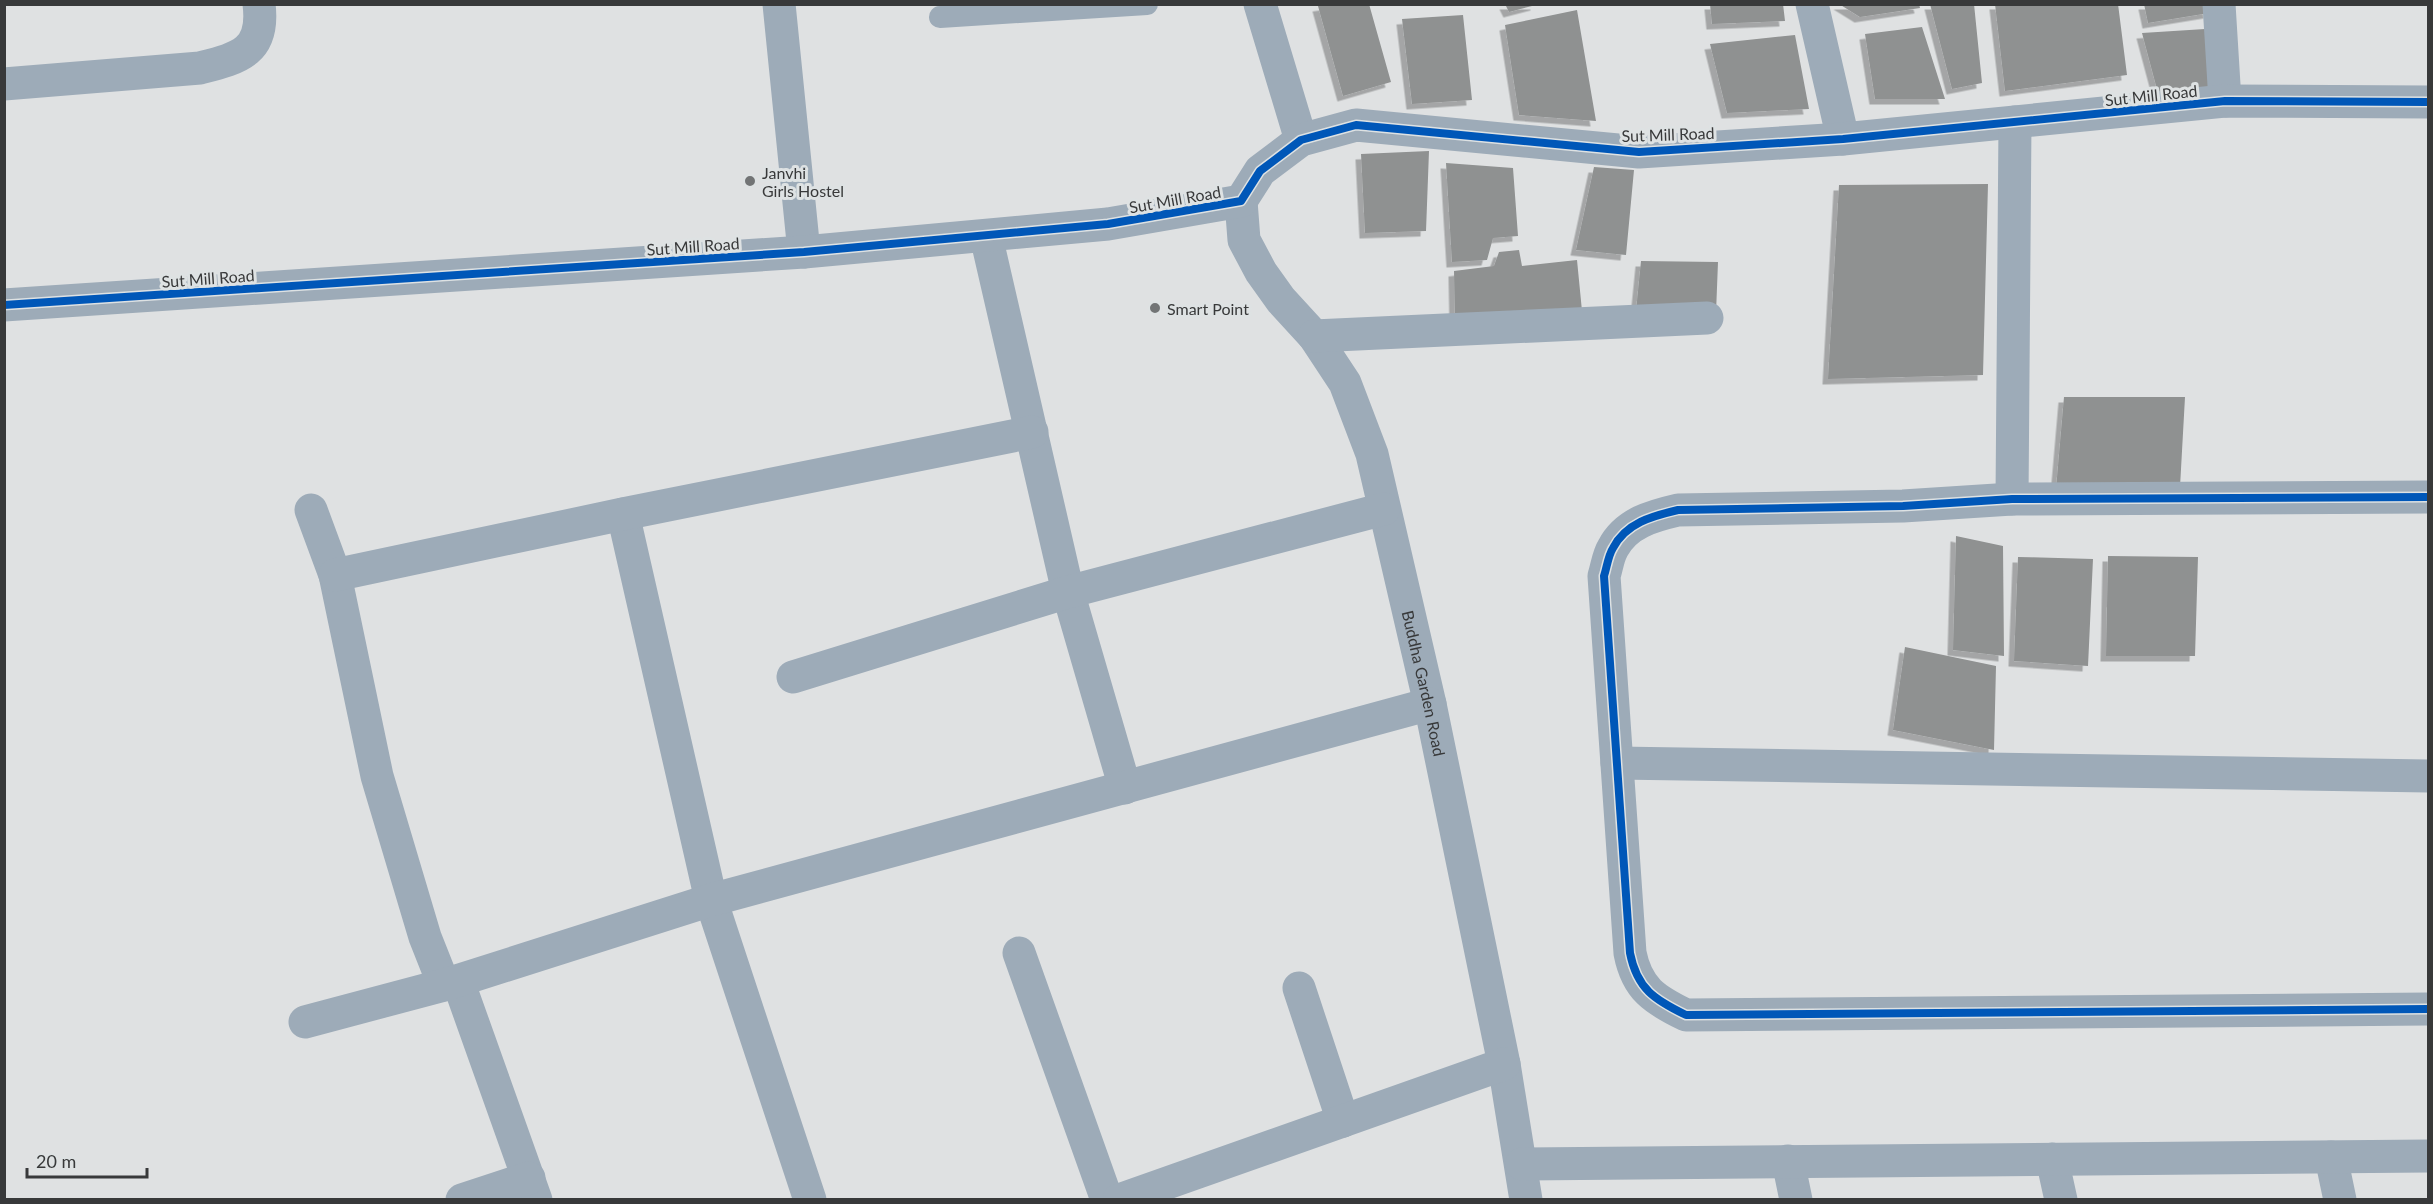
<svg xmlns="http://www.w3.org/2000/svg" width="2433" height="1204" font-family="Lato,sans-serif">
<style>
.building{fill:#8f9191;filter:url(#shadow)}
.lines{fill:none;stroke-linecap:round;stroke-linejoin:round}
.lane{stroke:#9dabb8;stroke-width:22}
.street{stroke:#9dabb8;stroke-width:33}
.cycleway-casing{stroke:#dee2e3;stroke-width:11}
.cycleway{stroke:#0057b8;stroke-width:8}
.poi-dot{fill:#727475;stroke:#dee2e3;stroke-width:2}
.labels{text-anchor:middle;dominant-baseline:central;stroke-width:6;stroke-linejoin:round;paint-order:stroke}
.street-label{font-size:16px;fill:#38393a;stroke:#dee2e3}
.poi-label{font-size:16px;fill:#38393a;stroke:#dee2e3;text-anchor:start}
</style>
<defs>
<filter id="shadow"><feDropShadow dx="-5.5" dy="5.5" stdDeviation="0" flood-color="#0004"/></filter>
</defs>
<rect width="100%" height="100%" fill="#dfe1e2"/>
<!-- building -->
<path class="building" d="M1332,4H1369L1391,82L1343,96L1318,6Z
M1505,4H1536V5L1509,12Z
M1710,4H1783L1785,21L1712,24Z
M1839,4H1919L1920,8L1860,17Z
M1930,4H1974L1982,83L1952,89Z
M1995,4H2118L2127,75L2005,91Z
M2144,4H2208L2209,13L2148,23Z
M1577,10L1596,121L1519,115L1505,25Z
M1463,15L1472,100L1412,104L1402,19Z
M1922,27L1945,99H1875L1865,34Z
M2205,29L2214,87L2158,93L2142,33Z
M1795,35L1809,109L1727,113L1710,44Z
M1429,151L1426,231L1365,233L1361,154Z
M1446,163L1513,168L1518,236L1493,238L1487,260L1452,262Z
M1594,167L1634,170L1626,255L1576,250Z
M1988,184L1983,375L1828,379L1839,185Z
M1519,250L1522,266L1577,260L1582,311L1455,321L1454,271L1494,266L1499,252Z
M1641,261L1718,262L1716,313L1636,311Z
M2064,397H2185L2180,487L2056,489Z
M1956,536L2003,546L2004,656L1953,650Z
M2108,556L2198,557L2195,656H2106Z
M2018,557L2093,559L2088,666L2014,661Z
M1905,647L1996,666L1994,750L1893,730Z"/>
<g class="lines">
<!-- lane -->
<path class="lane" d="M940,17L1147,4"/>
<!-- street -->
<g class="street">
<path d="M779,4L804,252"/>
<path d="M1260,4L1301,140"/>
<path d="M1812,4L1843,139"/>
<path d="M2219,4L2225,101"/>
<path d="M4,84L200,68C239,58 265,52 259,4"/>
<path id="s1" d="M1241,201L1244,240L1261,272L1281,300L1314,336L1345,383L1372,454L1430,704L1504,1064L1526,1200"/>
<path d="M986,236L1068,592L1125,788"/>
<path d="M4,305L804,252L1108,224L1241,201L1260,171L1301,140L1356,125L1639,152L1843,139L2225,101L2428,102"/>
<path d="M1314,336L1707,318"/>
<path d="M2428,497L2012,499L1903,506L1678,510C1652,516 1626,523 1613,548C1608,556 1607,567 1604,576L1630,953C1637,989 1655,1000 1686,1015L2428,1009"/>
<path d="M2012,499L2015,122"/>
<path d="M311,510L335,575L377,776L425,937L444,985"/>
<path d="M623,514L711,900L810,1200"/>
<path d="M335,575L623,514L1032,432"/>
<path d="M793,677L1068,592L1384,509"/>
<path d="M1617,763L2428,776"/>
<path d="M1019,953L1107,1200"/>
<path d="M458,981L536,1200"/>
<path d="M1299,988L1343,1121"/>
<path d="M305,1022L444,985L711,900L1430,704"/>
<path d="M2331,1157L2340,1200"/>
<path d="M2052,1159L2061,1200"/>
<path d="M1788,1161L1796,1200"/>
<path d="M1522,1164L2428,1156"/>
<path d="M462,1200L529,1178"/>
<path d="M1119,1200L1504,1064"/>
</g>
<!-- cycleway casing -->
<g class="cycleway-casing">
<path id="cycleway" d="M4,305L804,252L1108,224L1241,201L1260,171L1301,140L1356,125L1639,152L1843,139L2225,101L2428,102
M2428,497L2012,499L1903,506L1678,510C1652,516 1626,523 1613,548C1608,556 1607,567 1604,576L1630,953C1637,989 1655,1000 1686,1015L2428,1009"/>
</g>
<!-- cycleway -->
<use href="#cycleway" class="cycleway"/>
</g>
<!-- markers -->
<g class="poi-dot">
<circle cx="750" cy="181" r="6"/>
<circle cx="1155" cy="308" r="6"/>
</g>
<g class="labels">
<!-- street labels -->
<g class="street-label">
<text transform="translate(2151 95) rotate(-6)">Sut Mill Road</text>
<text transform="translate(1668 134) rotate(-2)">Sut Mill Road</text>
<text transform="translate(1175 199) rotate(-10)">Sut Mill Road</text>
<text transform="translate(693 246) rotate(-4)">Sut Mill Road</text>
<text transform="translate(208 278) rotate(-4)">Sut Mill Road</text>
<text stroke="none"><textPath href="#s1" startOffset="526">Buddha Garden Road</textPath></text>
</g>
<!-- poi labels -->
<g class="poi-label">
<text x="762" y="172">Janvhi<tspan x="762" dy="18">Girls Hostel</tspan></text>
<text x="1167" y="308">Smart Point</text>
</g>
</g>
<!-- border -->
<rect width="2433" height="1204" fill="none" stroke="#38393a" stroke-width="12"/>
<!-- scale -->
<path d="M27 1168v9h120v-9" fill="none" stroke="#38393a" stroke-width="3"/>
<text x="36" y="1168" font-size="18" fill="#38393a" stroke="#dee2e3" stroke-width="4.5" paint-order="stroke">20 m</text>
</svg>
